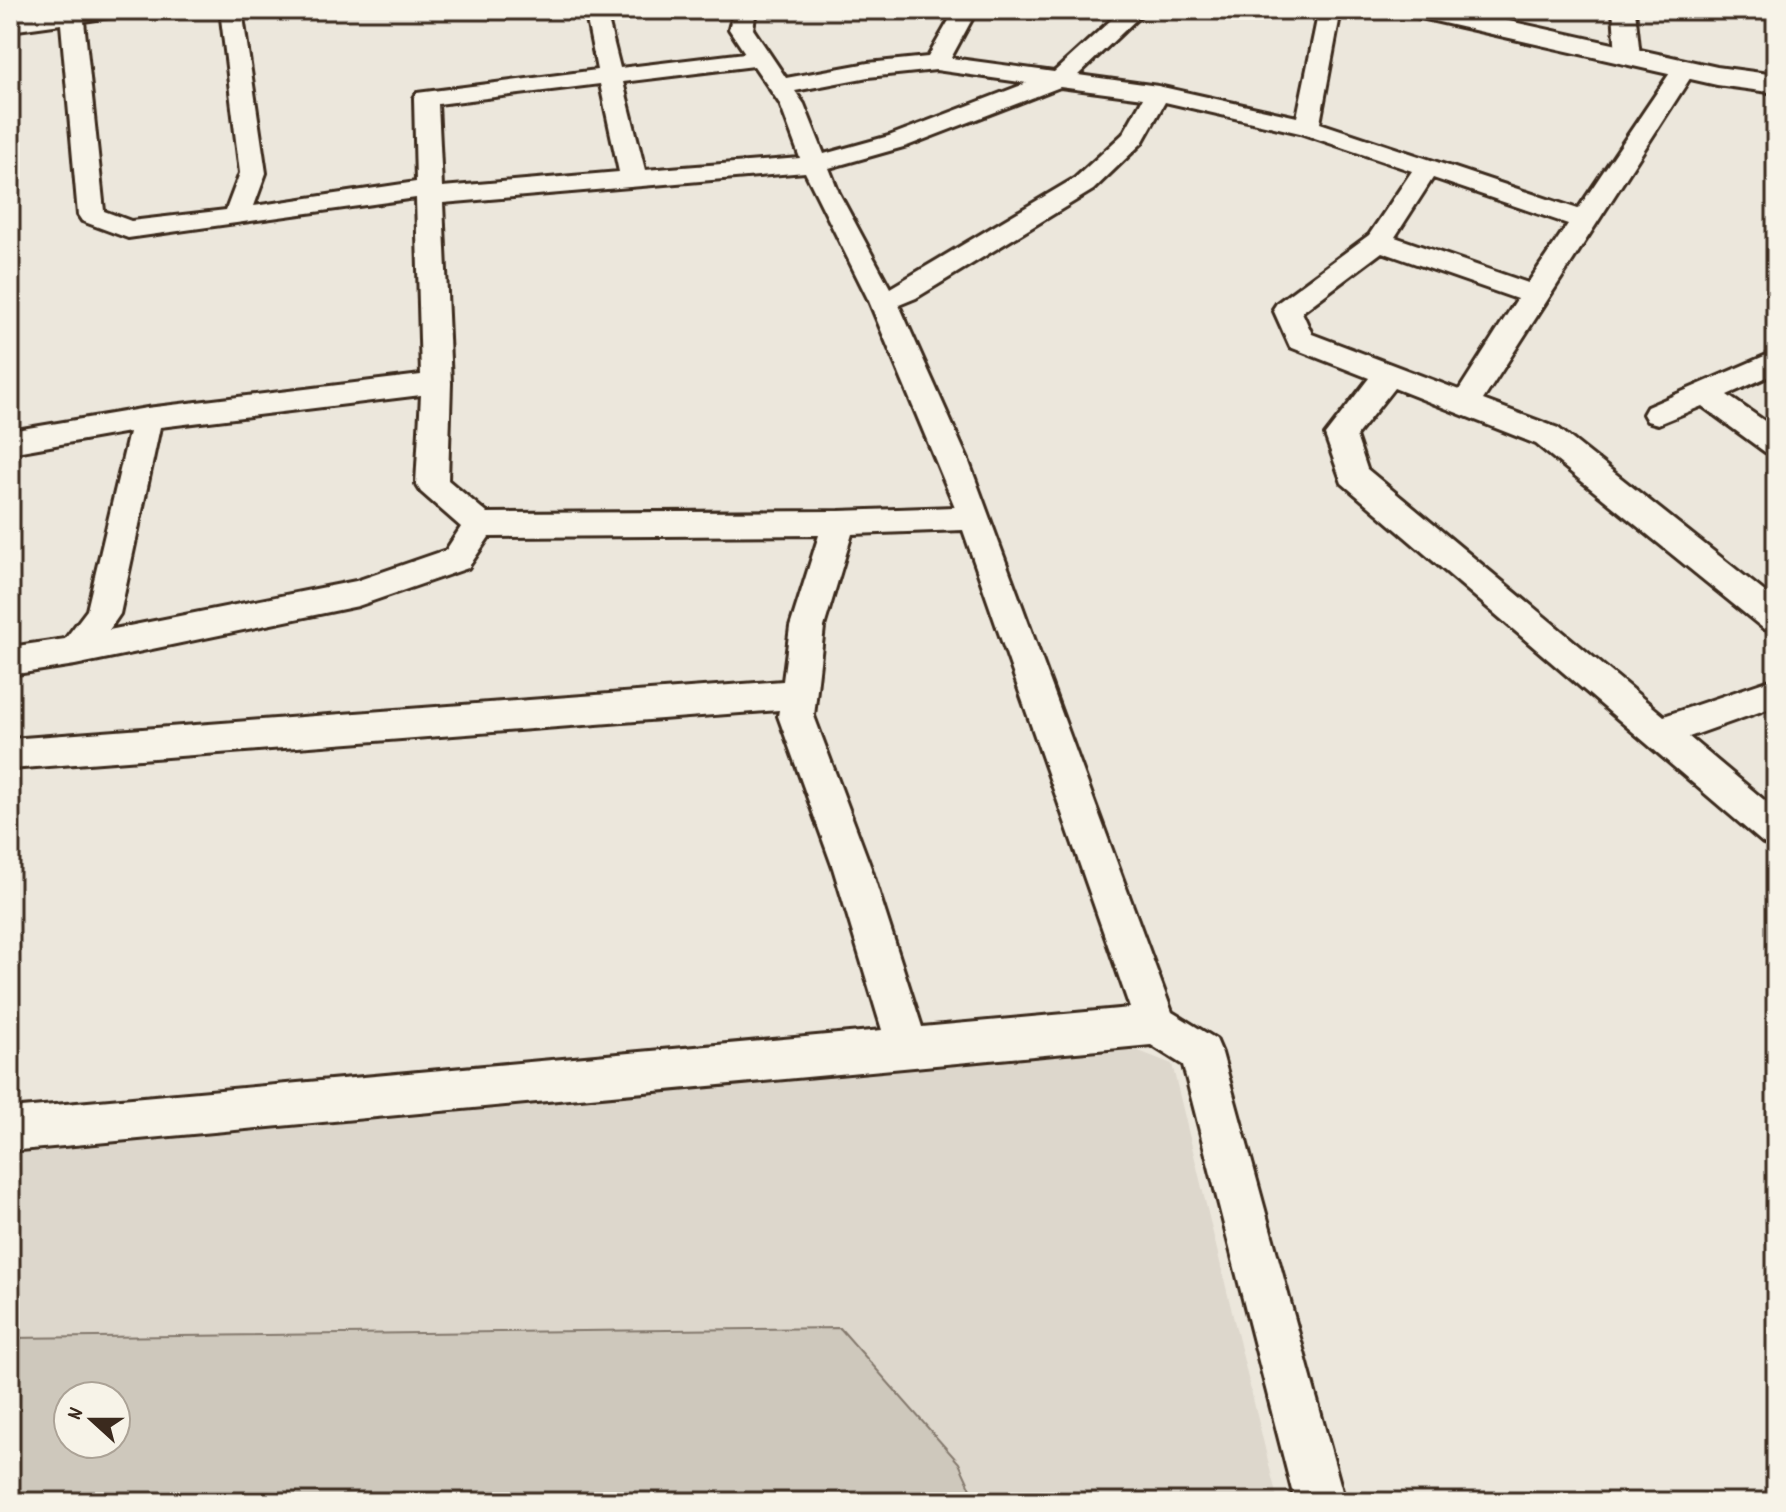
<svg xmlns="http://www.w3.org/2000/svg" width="1786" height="1512" font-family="Dekko,sans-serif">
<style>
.built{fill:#ddd7cc;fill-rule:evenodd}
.green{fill:#cec8bc;stroke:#84796d;stroke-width:2;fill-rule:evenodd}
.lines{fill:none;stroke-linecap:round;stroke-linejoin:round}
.street-casing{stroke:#3b2a1e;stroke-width:6}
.secondary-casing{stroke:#3b2a1e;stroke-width:6}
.street{fill:#f7f3e8;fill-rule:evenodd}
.secondary{fill:#f7f3e8;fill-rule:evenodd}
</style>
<rect width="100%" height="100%" fill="#ece7dc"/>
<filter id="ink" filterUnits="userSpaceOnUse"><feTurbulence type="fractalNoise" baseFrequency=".0125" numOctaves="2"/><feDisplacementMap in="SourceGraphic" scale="16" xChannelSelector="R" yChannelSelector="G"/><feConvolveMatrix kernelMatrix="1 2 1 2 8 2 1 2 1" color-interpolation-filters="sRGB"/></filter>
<g filter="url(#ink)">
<!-- built -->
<path class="built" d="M1121,1044L1172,1064L1278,1502H10V1151ZM68,1396H116V1444H68Z"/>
<!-- green -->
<path class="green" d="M840,1328L959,1463L977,1502H10V1338ZM68,1396H116V1444H68Z"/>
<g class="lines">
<!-- street casing -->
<g class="street-casing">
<path id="street" d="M63,10H125L122,15L84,21L104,211L131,221L226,210L240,173L220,10H242L266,173L254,206L416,182L414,98L417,93L597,70L585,10L606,12L620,68L745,53L729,29L734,10H756L753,29L786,78L868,63L928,57L955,10H977L951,58L1054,72L1122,10H1146L1078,75L1158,86L1297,117L1319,10H1341L1320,123L1578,209L1676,64H1692L1696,69L1483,400L1558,428L1776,601V633L1764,629L1536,444L1394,388L1356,436L1367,469L1664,716L1776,678V706L1689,737L1776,810V848L1763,843L1342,483L1325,435L1369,378L1290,347L1273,309L1277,303L1369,235L1412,171L1300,133L1165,102L1142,143L1093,190L916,298L899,305L969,462L1172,1012L1216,1039L1222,1053L1345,1502H1295L1183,1065L1151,1045L10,1151V1109L882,1030L833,868L778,716L779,710L10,769V739L783,681L790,627L819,535L489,537L468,568L358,606L75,665L10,675V647L65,639L87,610L129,432L10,453V431L147,408L421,375L416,198L128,238L82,221L78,215L61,24L10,31V17ZM754,66L780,104L800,158L645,170L623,82ZM936,70L1027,83L889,136L824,154L804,104L795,91L868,77ZM600,84L619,172L442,187L438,104ZM1060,87L1143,98L1123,134L1075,178L890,288L839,193L829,168L907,146ZM805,172L869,301L955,507L839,511L487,513L448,480L451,383L443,203ZM1433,178L1568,224L1528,283L1395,237ZM1382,252L1517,299L1459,390L1312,334L1302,312ZM421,395L416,484L421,492L461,527L446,550L356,581L109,630L120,614L160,427ZM963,530L1130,1008L922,1027L871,868L814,716L824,627L852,534Z
M1613,10H1635L1640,56L1636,61H1620L1616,56Z
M1776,351V373L1727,395L1776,429V455L1765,452L1702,406L1658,424L1647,421L1643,414L1647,407Z"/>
</g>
<!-- secondary casing -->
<g class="secondary-casing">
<path id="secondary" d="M1407,10H1459L1717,67L1776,75V93L1717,85L1421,18L1411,16Z"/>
</g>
<!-- street -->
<use href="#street" class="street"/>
<!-- secondary -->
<use href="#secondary" class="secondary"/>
</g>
</g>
<!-- margin -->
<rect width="1786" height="1512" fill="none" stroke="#f7f3e8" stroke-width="40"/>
<rect x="20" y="20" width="1746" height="1472" fill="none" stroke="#3b2a1e" stroke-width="3" filter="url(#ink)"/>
<!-- north arrow -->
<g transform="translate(92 1420) rotate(291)"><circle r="38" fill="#f7f3e8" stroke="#aca397" stroke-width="2"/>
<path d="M0-6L14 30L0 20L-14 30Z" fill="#3b2a1e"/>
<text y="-12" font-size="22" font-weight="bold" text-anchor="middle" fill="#3b2a1e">N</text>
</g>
</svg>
